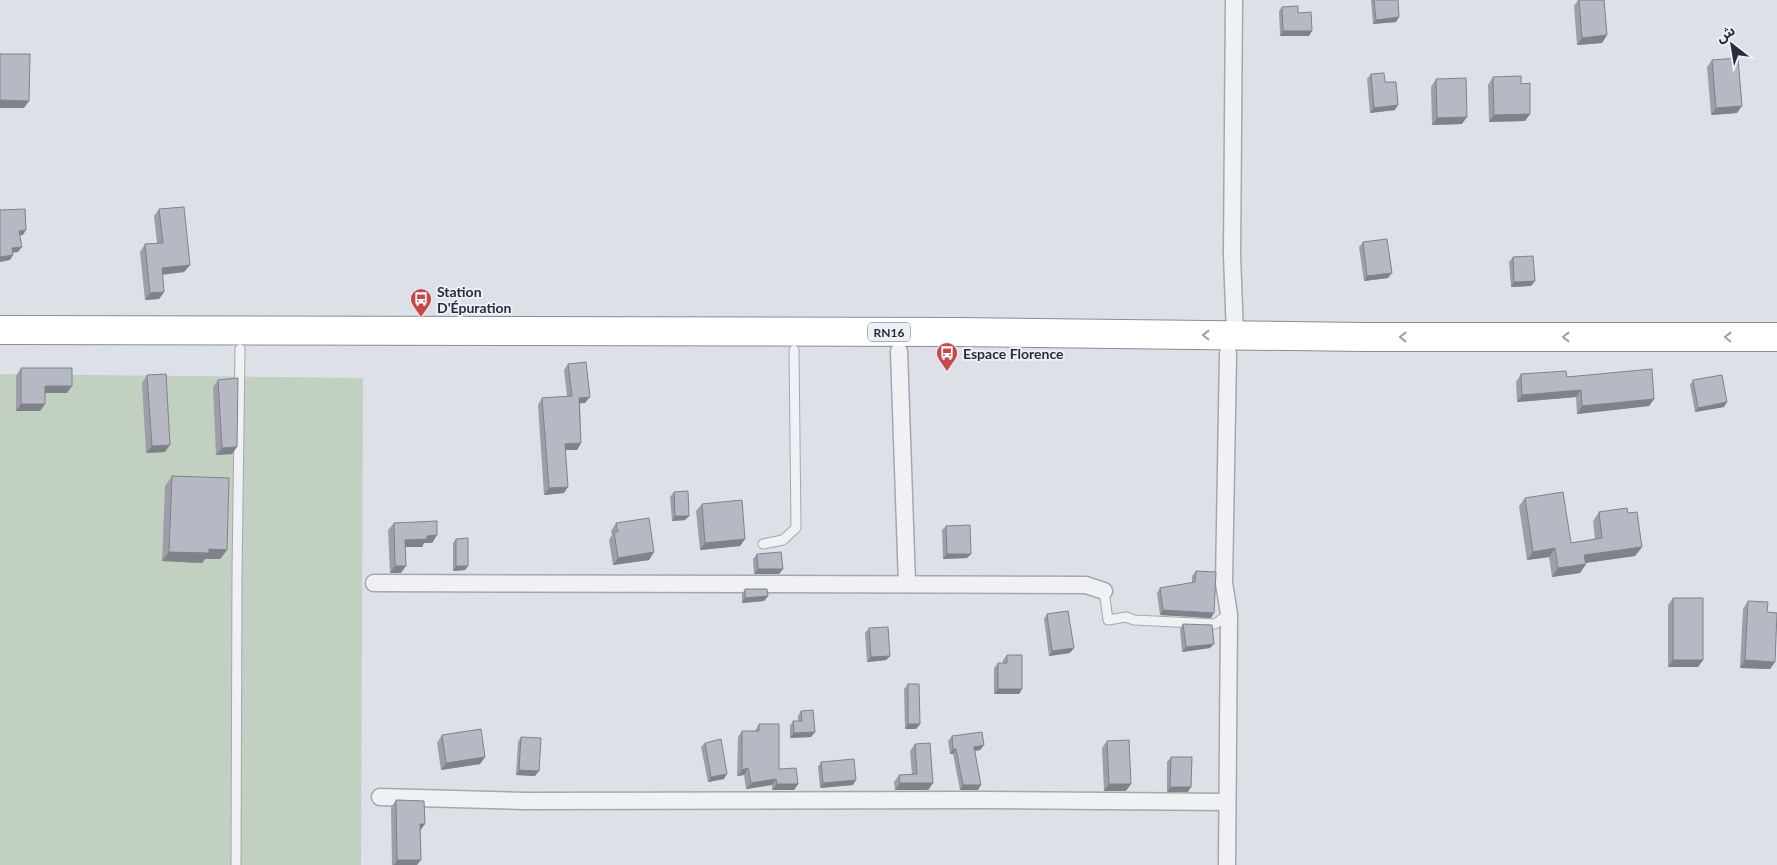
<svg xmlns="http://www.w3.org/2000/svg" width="1777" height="865" font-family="Lato,'Noto Sans Arabic',sans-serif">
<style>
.green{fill:#c1d0c0}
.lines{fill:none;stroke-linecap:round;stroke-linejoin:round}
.service-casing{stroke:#a4a7b1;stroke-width:11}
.minor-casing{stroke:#a4a7b1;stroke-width:19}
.trunk-casing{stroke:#868c9c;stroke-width:30}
.service{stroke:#f0f1f5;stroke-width:9}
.minor{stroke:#f0f1f5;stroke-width:16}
.trunk{stroke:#fff;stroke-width:28}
.wall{fill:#9d9fa8}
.shaded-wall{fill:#7f8288}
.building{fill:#b6b9c3;stroke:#7f8288}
.oneway{stroke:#9ea0a8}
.labels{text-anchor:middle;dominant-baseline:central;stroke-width:4;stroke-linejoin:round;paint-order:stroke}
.shield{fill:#edeff4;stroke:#636774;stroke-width:1}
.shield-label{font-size:12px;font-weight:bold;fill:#282d3d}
.poi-label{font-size:14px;font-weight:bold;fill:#282d3d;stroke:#edeff4;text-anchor:start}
</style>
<rect width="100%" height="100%" fill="#dee0e7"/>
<!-- green -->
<path class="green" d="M0,374L363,378L361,865H0Z"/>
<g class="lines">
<!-- service casing -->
<g class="service-casing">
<path id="service" d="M763,544L783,540L796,528L794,350
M1104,591L1108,620L1126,617L1134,620L1215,624L1229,614
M236,865L237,575L240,349"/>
</g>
<!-- minor casing -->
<g class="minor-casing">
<path id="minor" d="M1234,0L1232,255L1235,335
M899,351L907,584
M374,583L1086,585L1104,591
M380,797L525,801L983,800L1227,802
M1227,865L1229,614L1224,583L1228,353"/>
</g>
<!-- trunk casing -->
<g class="trunk-casing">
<path id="trunk" d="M0,330L955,332L1364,337H1777"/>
</g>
<!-- service -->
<use href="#service" class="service"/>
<!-- minor -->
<use href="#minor" class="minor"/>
<!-- trunk -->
<use href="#trunk" class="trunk"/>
</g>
<!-- wall -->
<path class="wall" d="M1371,0H1398L1396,22L1373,24Z
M1578,0H1604L1607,35L1602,43L1577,45L1574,6Z
M1282,7L1309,36H1280L1279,11Z
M1712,60L1737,113L1711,115L1707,67Z
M1371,74L1385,82L1395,110L1370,113L1367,79Z
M1493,77L1521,84L1530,114L1525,121L1489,122L1488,85Z
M1436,79L1462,124L1432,125L1431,87Z
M159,209L190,265L184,272L162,275L164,292L159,299L145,300L140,252L145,244L157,243L154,216Z
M1363,242L1388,278L1364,281L1359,247Z
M1513,257L1535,281L1531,286L1511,287L1509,262Z
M568,364L585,403H580L581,443L577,450H566L564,493L544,495L538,405L542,398L567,396L564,370Z
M21,368L67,393H45L40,411H16V376Z
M1521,374L1567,377L1654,399L1649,406L1577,414L1576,397L1517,402L1516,382Z
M147,375L165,452L146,453L142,383Z
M218,380L232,454L216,455L213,387Z
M1693,380L1724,407L1695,412L1690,385Z
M172,476L227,550L220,559H205L202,563L162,561L165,486Z
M674,492L689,516L685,520L672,521L670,497Z
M1525,498L1571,543L1595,539L1593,521L1599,512L1628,513L1642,547L1635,556L1585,563L1586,564L1580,573L1552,577L1549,557L1527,560L1519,506Z
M702,504L745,539L740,546L700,550L696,511Z
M394,523L437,535L432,543H424L422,547H405L401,573H390L388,530Z
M616,523L654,552L649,560L613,565L609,540L612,535L611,531Z
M946,526L971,554L967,558L943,559L942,530Z
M456,539L465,570L453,571V543Z
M757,554L783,569L779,574H754L753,559Z
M1196,571L1211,618L1160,615L1157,593L1160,588L1192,583V576Z
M745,589L768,596L764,601L742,603V594Z
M1673,598L1703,660L1698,667H1668V605Z
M1748,601L1767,612L1775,662L1770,669L1740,668L1743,609Z
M1047,614L1070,653L1049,656L1044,619Z
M1183,624L1210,648L1182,652L1180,629Z
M869,628L890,656L886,660L867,662L865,633Z
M1007,655L1022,689L1019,694H994V668L998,663H1003V660Z
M908,684L920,724L916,729H905L904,689Z
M801,711L815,732L811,737L790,738V726L793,721H798V716Z
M759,724L779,769L798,784L794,790H772V785L746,789L744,775L737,776L738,737L742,731H755Z
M442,735L485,757L480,764L441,770L437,743Z
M952,736L984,745L980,750L974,751L978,790H960L953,754H950L948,741Z
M521,737L535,776L516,775L518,742Z
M1107,741L1126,791H1104L1102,748Z
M705,743L724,779L708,782L701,747Z
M915,744L933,783L928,790H895L894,782L899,775L912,774L910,751Z
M1171,757L1188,792H1167V762Z
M821,762L853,785L820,788L818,767Z
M396,800L420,831L417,865H392L391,807Z"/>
<!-- shaded-wall -->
<path class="shaded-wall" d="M1399,17L1396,22L1373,24L1376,20Z
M1283,31H1312L1309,36H1280Z
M1607,35L1602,43L1577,45L1582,38Z
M0,100L29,101L24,108H0Z
M1398,105L1395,110L1370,113L1374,108Z
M1742,106L1737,113L1711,115L1716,108Z
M1530,114L1525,121L1489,122L1494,115Z
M1467,117L1462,124L1432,125L1437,118Z
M26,230L23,235L16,236L19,231Z
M22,247L18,252L9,253L12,248Z
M13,255L10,260L0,262V257Z
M190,265L184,272L157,275L162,268Z
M1392,273L1388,278L1364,281L1367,276Z
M1535,281L1531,286L1511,287L1514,282Z
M164,292L159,299L145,300L150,293Z
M45,386H72L67,393H40Z
M1581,390L1576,397L1517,402L1522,395Z
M590,397L585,403L575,404L579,398Z
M1654,399L1649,406L1577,414L1582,406Z
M1727,402L1724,407L1695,412L1698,408Z
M21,404H45L40,411H16Z
M581,443L577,450H561L565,444Z
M170,445L165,452L146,453L152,446Z
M237,447L232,454L216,455L222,448Z
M568,487L564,493L544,495L549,488Z
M675,516H689L685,520L672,521Z
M437,535L432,543H424L422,547H400L405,540L427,536Z
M745,539L740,546L700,550L705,543Z
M1642,547L1635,556L1578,564L1584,555Z
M1555,548L1549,557L1527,560L1533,552Z
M209,549L227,550L220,559H205L202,563L162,561L169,552Z
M654,552L649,560L613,565L618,558Z
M947,554H971L967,558L943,559Z
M1586,564L1580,573L1552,577L1558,568Z
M395,566H406L401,573H390Z
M456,566H468L465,570L453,571Z
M758,569H783L779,574H754Z
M768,596L764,601L742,603L745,598Z
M1163,610L1214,613L1211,618L1160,615Z
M1214,644L1210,648L1182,652L1186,647Z
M1074,648L1070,653L1049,656L1052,651Z
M890,656L886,660L867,662L871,657Z
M1673,660H1703L1698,667H1668Z
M1745,660L1775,662L1770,669L1740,668Z
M998,689H1022L1019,694H994Z
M908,724H920L916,729H905Z
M815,732L811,737L790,738L794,733Z
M984,745L980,750L970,752L974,747Z
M953,749H956L953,754H950Z
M485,757L480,764L441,770L446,763Z
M748,768L744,775L737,776L742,770Z
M519,770L539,771L535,776L516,775Z
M727,774L724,779L708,782L711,777Z
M776,779L772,785L746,789L751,783Z
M856,780L853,785L820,788L823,783Z
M900,783H933L928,790H895Z
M777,784H798L794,790H772Z
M1109,784H1131L1126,791H1104Z
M963,785H981L978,790H960Z
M1170,787H1191L1188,792H1167Z
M420,824H425L420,831Z
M397,860H421L417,865H394Z"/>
<!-- building -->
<path class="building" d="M1374,0H1398L1399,17L1376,20Z
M1579,0H1604L1607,35L1582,38Z
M1298,6V13L1311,12L1312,31H1283L1282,7Z
M0,54H30L29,101L0,100Z
M1738,58L1742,106L1716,108L1712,60Z
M1384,73L1385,82H1396L1398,105L1374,108L1371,74Z
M1521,76V84L1530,83V114L1494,115L1493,77Z
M1466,78L1467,117L1437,118L1436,79Z
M184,207L190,265L162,268L164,292L150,293L145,244L163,243L159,209Z
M25,209L26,230L19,231L22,247L12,248L13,255L0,257V210Z
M1387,239L1392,273L1367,276L1363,242Z
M1533,256L1535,281L1514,282L1513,257Z
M586,362L590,397L579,398L581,443L565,444L568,487L549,488L542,398L572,396L568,364Z
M21,368H72V386H45V404H21Z
M1652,369L1654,399L1582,406L1581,390L1522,395L1521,374L1566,371L1567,377Z
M166,374L170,445L152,446L147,375Z
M1722,375L1727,402L1698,408L1693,380Z
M238,378L237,447L222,448L218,380Z
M172,476L229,478L227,550L209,549V553L169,552Z
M688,491L689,516H675L674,492Z
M1563,492L1571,543L1602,538L1599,512L1627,508L1628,513L1637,512L1642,547L1584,555L1586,564L1558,568L1555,548L1533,552L1525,498Z
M742,500L745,539L705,543L702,504Z
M649,518L654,552L618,558L614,532H618L616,523Z
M437,521V535L427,536V539L405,540L406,566H395L394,523Z
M970,525L971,554H947L946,526Z
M468,538V566H456V539Z
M781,552L783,569H758L757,554Z
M1196,571L1216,572L1214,613L1163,610L1160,588L1195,582Z
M745,589H767L768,596L745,598Z
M1673,598H1703V660H1673Z
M1748,601L1768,602L1767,612L1777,613L1775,662L1745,660Z
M1068,611L1074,648L1052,651L1047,614Z
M1183,624L1212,625L1214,644L1186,647Z
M888,627L890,656L871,657L869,628Z
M1007,655H1022V689H998V663H1007Z
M908,684H919L920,724H908Z
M813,710L815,732L794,733L793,721H802L801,711Z
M759,724H779V769L796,768L798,784H777L776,779L751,783L748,768L742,770V731H759Z
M481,729L485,757L446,763L442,735Z
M982,732L984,745L974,747L981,785H963L956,749H953L952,736Z
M521,737L541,738L539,771L519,770Z
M721,739L727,774L711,777L705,743Z
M1129,740L1131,784H1109L1107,741Z
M930,743L933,783H900L899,775L917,774L915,744Z
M1171,757H1192L1191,787H1170Z
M854,759L856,780L823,783L821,762Z
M396,800L424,801L425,824H420L421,860H397Z"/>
<!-- one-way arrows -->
<defs><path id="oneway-chevron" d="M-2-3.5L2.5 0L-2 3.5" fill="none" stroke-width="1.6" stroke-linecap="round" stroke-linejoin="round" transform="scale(1.25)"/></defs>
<g class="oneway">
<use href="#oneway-chevron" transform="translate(1206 335) rotate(-179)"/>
<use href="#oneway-chevron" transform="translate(1403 337) rotate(180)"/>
<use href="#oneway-chevron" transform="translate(1566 337) rotate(180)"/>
<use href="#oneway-chevron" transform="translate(1728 337) rotate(-179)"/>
</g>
<!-- icons -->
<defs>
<g id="bus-pin" transform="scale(1.125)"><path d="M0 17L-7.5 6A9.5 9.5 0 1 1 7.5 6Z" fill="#c6494a" stroke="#edeff4"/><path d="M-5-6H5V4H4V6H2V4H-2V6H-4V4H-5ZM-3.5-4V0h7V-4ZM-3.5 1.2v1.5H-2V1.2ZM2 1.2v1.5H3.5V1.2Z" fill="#fff"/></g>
</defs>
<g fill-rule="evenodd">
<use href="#bus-pin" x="421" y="299"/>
<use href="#bus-pin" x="947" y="353"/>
</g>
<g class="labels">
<!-- shield labels -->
<rect class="shield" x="868" y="322.5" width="42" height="19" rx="4"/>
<g class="shield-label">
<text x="889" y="332">RN16</text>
</g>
<!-- poi labels -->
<g class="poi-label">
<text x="437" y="291">Station<tspan x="437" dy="16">D'Épuration</tspan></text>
<text x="963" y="353">Espace Florence</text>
</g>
</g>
<!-- north arrow -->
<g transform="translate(1732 45) rotate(329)" stroke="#edeff4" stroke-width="4" paint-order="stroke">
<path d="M0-4L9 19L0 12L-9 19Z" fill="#282d3d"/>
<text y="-8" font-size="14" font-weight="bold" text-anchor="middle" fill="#282d3d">ش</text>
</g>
</svg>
